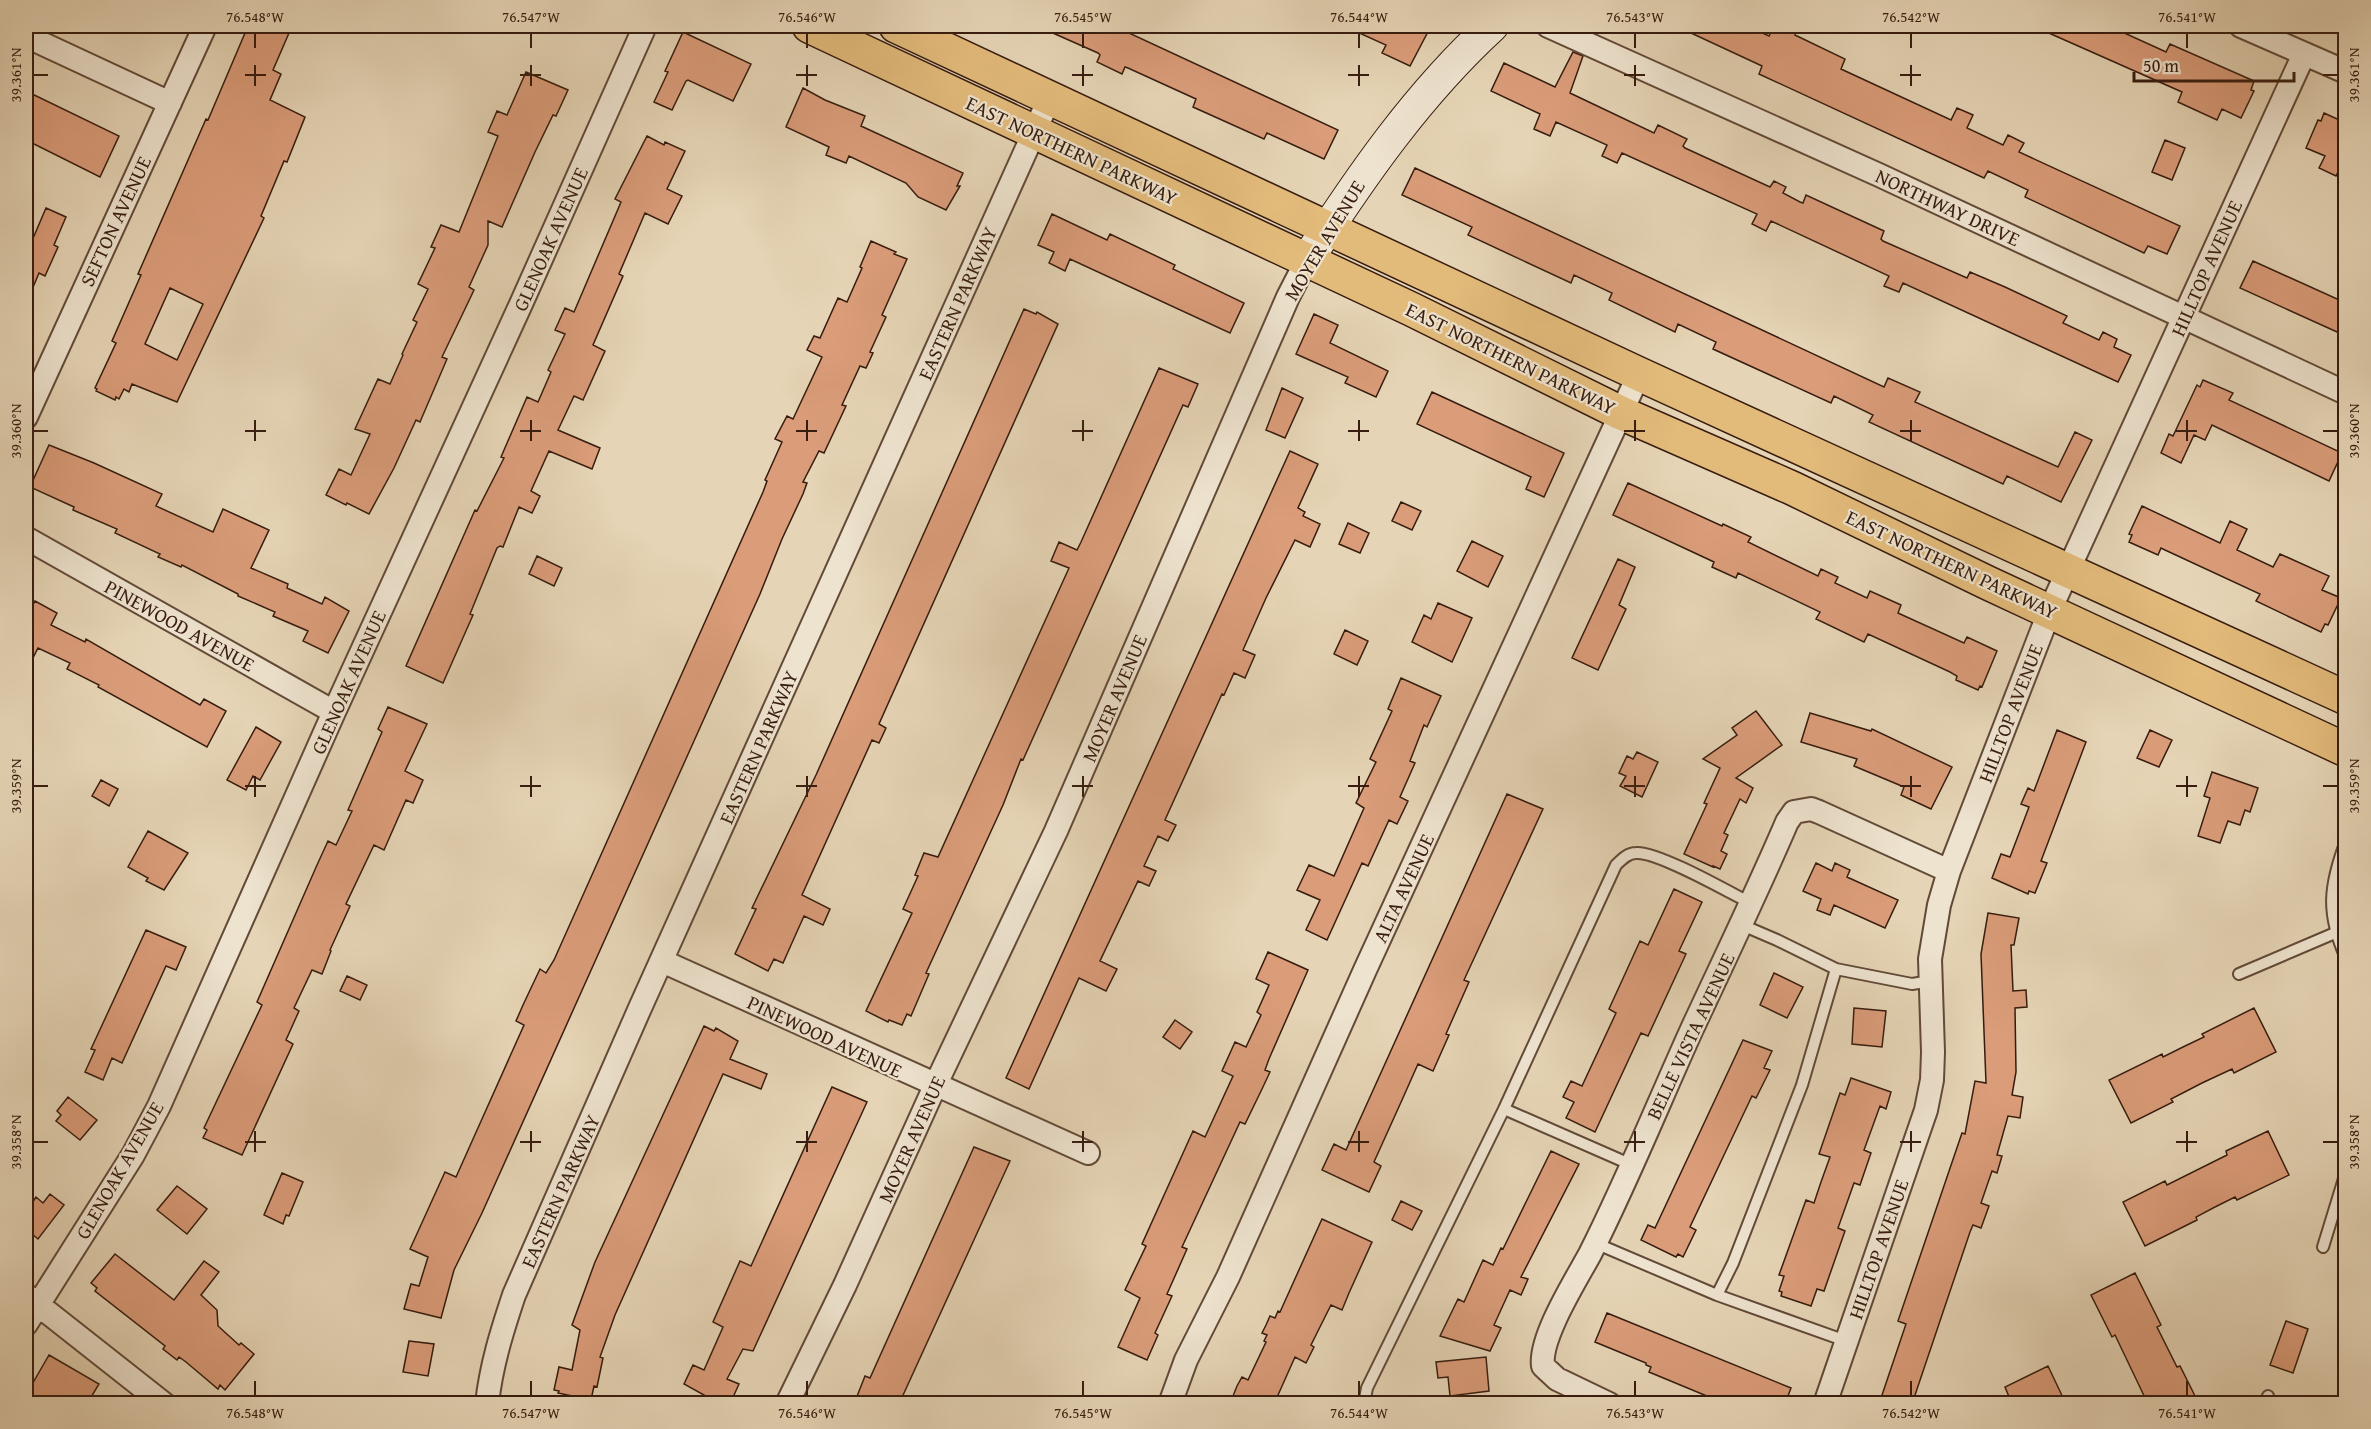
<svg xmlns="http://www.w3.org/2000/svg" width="2371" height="1429" font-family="'Gentium Book Plus',serif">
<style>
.building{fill:#da9c79;stroke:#371c0f;stroke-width:1.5;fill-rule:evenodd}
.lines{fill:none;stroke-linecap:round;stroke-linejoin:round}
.lane-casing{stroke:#624a38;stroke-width:14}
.street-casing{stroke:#624a38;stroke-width:26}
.secondary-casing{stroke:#371c0f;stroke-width:34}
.primary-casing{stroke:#371c0f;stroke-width:36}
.lane{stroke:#eee3cf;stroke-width:10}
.street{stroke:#eee3cf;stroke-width:22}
.secondary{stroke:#eee3cf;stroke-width:32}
.primary{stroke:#e2ba7a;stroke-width:33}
.ticks{fill:none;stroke:#371c0f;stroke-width:2}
.labels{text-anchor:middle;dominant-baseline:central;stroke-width:4.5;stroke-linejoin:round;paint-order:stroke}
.street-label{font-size:20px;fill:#371c0f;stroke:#eee3cf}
.neatline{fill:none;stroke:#371c0f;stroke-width:2}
.ticks-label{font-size:15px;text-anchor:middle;fill:#371c0f}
</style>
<rect width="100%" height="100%" fill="#e5d4b5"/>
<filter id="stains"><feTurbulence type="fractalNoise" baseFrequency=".00333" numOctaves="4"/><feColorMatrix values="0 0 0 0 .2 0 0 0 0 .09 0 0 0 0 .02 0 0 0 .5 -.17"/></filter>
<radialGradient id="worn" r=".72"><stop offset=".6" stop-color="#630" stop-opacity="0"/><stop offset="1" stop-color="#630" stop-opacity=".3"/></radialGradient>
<!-- building -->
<path class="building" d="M248,26H292L273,70L281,74L270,100L305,117L287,162L284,161L261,216L264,218L177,402L132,384L129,392L124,389L119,399L116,397L115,400L96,391L97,389L95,388L116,343L112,341L141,275L138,274L206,119L208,120ZM170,288L203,304L177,360L145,344Z
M1037,26H1114L1338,130L1324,159L1267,133L1264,139L1193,107L1196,99L1128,68L1125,67L1122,74L1097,62L1100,55L1098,53Z
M1344,26H1431L1410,66L1382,53L1386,45Z
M1676,26H1747L1769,36L1774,26H1783L1796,32L1795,35L1845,59L1841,69L1951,120L1957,108L1973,115L1967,128L2003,145L2008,135L2024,143L2019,152L2180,226L2167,254L2148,246L2144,253L2025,197L2028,190L1988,171L1984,178L1759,74L1762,66Z
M2033,26H2109L2164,51L2166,52L2170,44L2254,81L2251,90L2254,91L2241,118L2222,109L2217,120L2178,102L2182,92Z
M683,32L751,64L733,101L688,80L686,81L672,110L654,102L668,72L665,71Z
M1573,52L1583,56L1570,93L1654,133L1658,125L1687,139L1683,146L1685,148L1770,187L1774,181L1786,187L1783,193L1800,202L1803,203L1806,195L1834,208L1884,231L1881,239L1883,241L1967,278L1970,272L2005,287L2067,316L2063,323L2099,340L2103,332L2117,339L2114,347L2131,355L2118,382L1903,283L1899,292L1884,286L1889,276L1771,221L1766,231L1752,224L1757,214L1622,153L1617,163L1602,156L1607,145L1556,122L1550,136L1534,129L1540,114L1491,91L1504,63L1555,87Z
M526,72L568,90L556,116L553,115L535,152L502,227L488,221V245L469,287L474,290L442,357L447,359L420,422L416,420L394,468L369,514L347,503L346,505L326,495L339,469L351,475L370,434L355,429L378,379L390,384L403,355L402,354L417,322L413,320L428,289L418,284L435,248L431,247L441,225L459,232L498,136L488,132L497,111L507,115Z
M803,88L825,100L865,116L861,126L963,173L957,186H960L946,210L918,197L906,183L849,156L846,163L826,155L829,147L786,127Z
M26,91L119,136L100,177L26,140Z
M2324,113L2346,123V156L2336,176L2319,168L2325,156L2306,148L2318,120L2321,121Z
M647,136L664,145L665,142L685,151L667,189L682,196L668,224L645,213L619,274L623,276L593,345L605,351L583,400L574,396L558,430L600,448L592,469L549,451L531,491L540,496L532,513L519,507L503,547L500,546L497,548L470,614L473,615L443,683L406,666L475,510L477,511L504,458L501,457L527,397L538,402L551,372L548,370L565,334L555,330L565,308L574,312L621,202L615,199Z
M2165,140L2185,148L2172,180L2152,172Z
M1415,168L1884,387L1888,378L1920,392L1915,402L2058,467L2075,432L2092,440L2061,502L2007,476L2003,484L1869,422L1873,415L1834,396L1831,403L1713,349L1716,342L1678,324L1675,332L1609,300L1612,293L1574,275L1571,283L1468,235L1472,227L1402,195Z
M46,208L66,217L54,245L58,247L45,276L39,273L26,304V233L34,236Z
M1052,214L1107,240L1110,234L1175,265L1173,269L1244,303L1230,333L1070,259L1065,271L1049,263L1054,252L1038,245Z
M871,241L896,252L894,254L907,259L882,315L886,317L870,352L873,353L866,368L860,366L842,405L846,406L824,453L819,451L803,482L807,483L803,494L782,539L760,594L482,1213L454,1270L441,1318L404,1309L411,1284L419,1286L428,1257L410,1249L445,1172L456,1177L524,1025L516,1021L523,1005L540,969L546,973L554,960L763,492L767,481L765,480L782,442L775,439L787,416L793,419L822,357L807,350L814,336L820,338L838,298L847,302L862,268L860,267Z
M2253,261L2346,303V336L2240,288Z
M1024,309L1036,314L1037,312L1058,324L879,724L886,728L879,743L872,740L802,895L830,909L823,925L804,916L783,963L774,959L768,971L735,954L756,909L752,908L816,775Z
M1314,314L1338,325L1330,343L1388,371L1376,397L1345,383L1348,377L1296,354Z
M1159,368L1198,384L1188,407L1183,405L1023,760L1021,759L1003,805L926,973L929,974L911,1016L907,1014L902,1025L889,1020L888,1022L866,1011L912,913L903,909L918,876L915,875L924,853L938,857L1069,568L1051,561L1059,542L1077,550L1081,542Z
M2203,380L2233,393L2229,400L2342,453L2329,481L2212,425L2205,440L2194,435L2181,463L2161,453L2169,434L2173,436L2197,385L2200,387Z
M1282,388L1303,398L1285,438L1266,430Z
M1432,392L1564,453L1544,497L1526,489L1531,477L1417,424Z
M49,445L94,463L162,494L156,506L213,532L223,509L269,530L251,568L288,584L287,588L322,604L325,597L349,611L328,653L303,641L308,631L273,616L275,612L238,596V594L182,565L181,567L158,557L160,554L115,533L117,529L73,510L74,507L30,487Z
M1290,451L1318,464L1298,508L1305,512L1303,516L1320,524L1310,547L1295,540L1266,598L1243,650L1255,655L1245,678L1234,673L1224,695L1222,694L1165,820L1176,825L1168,841L1158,836L1144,866L1156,871L1149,886L1138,881L1100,961L1117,969L1106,991L1079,978L1029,1089L1006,1078Z
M1628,483L1722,526L1723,524L1751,537L1748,542L1818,576L1821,569L1838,577L1835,583L1867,598L1870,591L1901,605L1898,613L1964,643L1967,637L1997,651L1982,687L1980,686L1978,690L1956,680L1957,676L1950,672L1868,634L1864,642L1816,619L1820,612L1738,573L1736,578L1712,567L1714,562L1613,515Z
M1401,502L1421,511L1412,530L1392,521Z
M2142,506L2220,543L2230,521L2247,529L2237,550L2273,567L2280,554L2329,576L2322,590L2341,598L2328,625L2325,624L2321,632L2256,601L2260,594L2165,550L2161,548L2158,555L2129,542L2132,535L2129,534Z
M1348,523L1369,533L1360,553L1339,544Z
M1472,541L1503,556L1488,587L1457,571Z
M537,556L562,568L554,586L529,574Z
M1618,559L1635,567L1619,605L1626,609L1598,670L1572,658Z
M35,601L57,613L51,625L85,642L86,639L200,705L204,699L226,711L207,747L98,687L99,685L67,669L70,663L38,648L26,672V618Z
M1438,603L1472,618L1452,662L1412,642L1424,615L1431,619Z
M1345,630L1368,641L1357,665L1334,654Z
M1401,678L1441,696L1427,727L1424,725L1410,761L1415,763L1400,797L1408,801L1397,824L1389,820L1368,866L1362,863L1327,940L1306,930L1320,900L1297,890L1309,865L1334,876L1364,808L1356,803L1376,762L1370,759L1392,711L1388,709Z
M388,707L427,724L405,771L423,780L413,803L406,800L384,850L374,845L346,904L350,906L330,950L331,951L322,974L312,970L294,1008L299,1011L286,1040L293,1044L242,1155L203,1138L207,1130L204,1128L262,1005L257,1002L317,865L328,841L336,845L352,811L348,810L382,732L378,729Z
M1756,711L1782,745L1736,778L1753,788L1746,803L1740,799L1724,833L1728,835L1721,851L1727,854L1720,869L1713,866V867L1684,854L1707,804L1704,803L1720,768L1703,759L1737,735L1732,728Z
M1810,713L1871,731L1872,729L1952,767L1931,809L1901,795L1904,787L1854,766L1857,759L1801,742Z
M256,727L281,742L260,780L253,776L246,790L227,780Z
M2057,730L2086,742L2041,861L2047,863L2035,893L2029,891L2028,894L1992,878L2001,854L2010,857L2029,807L2021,804L2028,788L2034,791Z
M2150,730L2172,740L2159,767L2137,758Z
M1637,752L1658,762L1642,797L1620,786L1626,776L1619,773L1627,756L1633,759Z
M2212,772L2258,788L2250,812L2245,810L2240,825L2228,821L2220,843L2198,836L2210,798L2204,796Z
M101,780L118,789L109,806L92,796Z
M1507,794L1543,809L1464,980L1469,982L1446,1034L1449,1035L1433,1071L1418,1064L1402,1100L1374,1162L1381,1166L1369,1192L1322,1170L1334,1144L1346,1150Z
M148,831L188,853L164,890L146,881L148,878L128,867Z
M1816,863L1832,871L1835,863L1850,870L1847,877L1898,900L1885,928L1834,905L1830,915L1817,910L1821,899L1803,891Z
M1674,889L1702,902L1679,951L1686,954L1648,1036L1641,1033L1595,1132L1566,1118L1574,1102L1563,1097L1571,1081L1582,1086L1616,1013L1609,1009L1625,974L1640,941L1648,945Z
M1988,913L2019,918L2014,945H2011L2013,991L2026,990L2027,1007L2015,1008L2016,1072L2012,1095L2023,1097L2020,1118L2008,1116L1997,1155L2002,1156L1997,1173L1992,1171L1981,1203L1989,1206L1981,1228L1973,1225L1970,1232L1912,1404H1879L1906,1324L1898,1321L1962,1133L1965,1134L1975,1081L1986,1083L1981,954Z
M146,930L186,947L176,970L166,966L122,1063L112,1058L103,1080L85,1072L95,1050L91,1049Z
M1268,952L1308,970L1269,1059L1265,1070L1270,1072L1262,1089L1245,1124L1240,1122L1182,1247L1187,1249L1167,1294L1172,1296L1155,1333L1158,1335L1147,1360L1118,1347L1140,1298L1125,1290L1146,1246L1142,1244L1193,1131L1205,1137L1233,1076L1222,1071L1235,1042L1246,1047L1261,1015L1257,1012L1269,985L1256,979Z
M1774,973L1803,987L1787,1018L1760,1005Z
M347,976L367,985L360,1000L340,991Z
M1854,1008L1886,1011L1882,1047L1852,1044Z
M2254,1008L2276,1052L2234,1073L2232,1069L2202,1083L2171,1099L2173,1102L2131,1123L2109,1080L2162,1054L2163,1057L2183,1047L2204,1037L2202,1034Z
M1175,1020L1192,1032L1180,1049L1163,1037Z
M704,1026L714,1031L716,1028L738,1041L730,1059L767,1074L761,1089L723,1074L615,1315L600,1357L603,1358L597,1387L594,1386L591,1400L558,1393L559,1391L554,1390L559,1367L572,1370L580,1330L572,1325L595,1262Z
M1743,1040L1772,1051L1764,1068L1770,1070L1756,1098L1752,1096L1724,1155L1690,1227L1696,1230L1683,1257L1678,1254L1676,1257L1641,1240L1648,1225L1655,1228Z
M1851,1078L1891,1092L1886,1109L1880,1106L1864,1150L1871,1153L1860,1185L1854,1183L1838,1228L1845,1231L1824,1291L1817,1289L1811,1306L1781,1296L1782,1292L1779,1291L1784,1276L1779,1275L1806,1200L1814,1203L1821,1182L1830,1157L1819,1154L1840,1093L1845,1095Z
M832,1087L867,1102L753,1351L743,1349L727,1379L739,1384L730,1404H720L684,1384L693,1365L704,1370L723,1327L713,1322L740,1261L751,1266Z
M68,1097L97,1120L80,1140L56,1121L61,1115L57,1111Z
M2268,1131L2289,1175L2237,1200L2235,1197L2215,1207L2196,1217L2197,1220L2145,1246L2123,1202L2165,1181L2167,1185L2227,1155L2226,1151Z
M974,1147L1010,1161L899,1404H854L865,1376L870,1378Z
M1551,1151L1579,1164L1521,1277L1528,1279L1521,1295L1510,1290L1494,1325L1501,1328L1490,1351L1440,1336L1458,1299L1464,1302L1483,1260L1493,1265L1501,1248L1503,1249Z
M282,1173L303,1182L289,1216L286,1215L283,1224L264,1215Z
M177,1186L207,1209L187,1234L157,1210Z
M50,1194L64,1205L38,1239L26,1229V1212L36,1197L43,1203Z
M1401,1201L1422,1211L1412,1230L1392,1220Z
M1322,1219L1372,1242L1349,1293L1342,1310L1331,1305L1311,1345L1314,1347L1306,1363L1295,1357L1274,1404H1238L1240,1399L1233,1396L1237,1386L1242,1377L1248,1380L1266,1342L1264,1341L1267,1335L1262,1333L1266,1325L1270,1316L1275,1318L1278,1311L1280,1312Z
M115,1254L174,1300L204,1261L219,1272L201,1295L217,1310L218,1326L239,1345L241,1343L254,1354L225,1390L220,1385L218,1389L186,1362L179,1357L177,1360L163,1349L165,1346L95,1291L97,1288L91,1283Z
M2135,1273L2161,1325L2157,1327L2177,1367L2180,1366L2199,1404H2148L2115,1335L2112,1337L2091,1295Z
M1607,1313L1791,1388L1785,1404H1726L1649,1372L1651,1367L1646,1365V1363L1595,1342Z
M2286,1321L2308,1329L2293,1373L2270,1365Z
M409,1341L434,1344L428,1376L403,1372Z
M49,1355L99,1384L87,1404H26V1395Z
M1486,1357L1489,1391L1450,1396L1448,1377L1438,1378L1436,1362Z
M2048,1366L2066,1404H2012L2005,1387Z"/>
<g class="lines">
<!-- lane casing -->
<g class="lane-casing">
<path id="lane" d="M2346,841C2329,886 2326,913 2346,958
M1742,925L1777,940L1836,969L1912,984L1931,981
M2239,974L2335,933
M1504,1109L1632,1165
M1595,1243L1717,1295L1846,1341
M2323,1247L2346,1172
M1717,1295L1733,1263L1802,1085L1836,969
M1364,1404L1367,1388L1504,1109L1616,865C1622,859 1628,853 1636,853C1657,851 1729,892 1752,904
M2265,1404L2268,1396"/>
</g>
<!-- street casing -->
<g class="street-casing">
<path id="street" d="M1548,26L1879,175L2346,393
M2241,26L2346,72
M26,36L170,103
M26,417L205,26
M26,538L334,712
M662,961L1088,1153
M27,1296L164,1404
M26,1324L133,1155L159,1106L334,712L521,304L645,26
M487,1404C491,1366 502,1331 514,1295L640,1008L1050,97
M787,1404L845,1285L935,1086L1056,831L1288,297L1307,260
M1170,1404L1186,1360L1228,1277L1365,970L1639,374
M1609,1404L1557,1379L1543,1366C1539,1338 1576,1280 1590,1254C1627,1181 1658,1104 1692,1029C1724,960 1757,892 1787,822L1794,812L1811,809L1819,812L1949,871
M1825,1404L1926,1110L1932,1080L1933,1052L1930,959L1939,905L1949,871L2050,610L2304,54"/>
</g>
<!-- secondary casing -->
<g class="secondary-casing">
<path id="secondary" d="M1307,260C1361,176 1418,94 1492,26"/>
</g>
<!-- primary casing -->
<g class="primary-casing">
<path id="primary" d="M809,26L1411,309L1621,413L1792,488L1988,583L2346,750
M896,26L1639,374L2346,698"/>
</g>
<!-- lane -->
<use href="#lane" class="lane"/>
<!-- street -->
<use href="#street" class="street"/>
<!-- secondary -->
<use href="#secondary" class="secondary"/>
<!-- primary -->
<use href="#primary" class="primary"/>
</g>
<!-- ticks -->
<path class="ticks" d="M255,33V48M531,33V48M807,33V48M1083,33V48M1359,33V48M1635,33V48M1911,33V48M2187,33V48M255,65V86M531,65V86M807,65V86M1083,65V86M1359,65V86M1635,65V86M1911,65V86M33,75H48M245,75H266M520,75H541M796,75H817M1072,75H1093M1348,75H1369M1624,75H1645M1900,75H1921M2323,75H2338M255,420V441M531,420V441M807,420V441M1083,420V441M1359,420V441M1635,420V441M1911,420V441M2187,420V441M33,431H48M245,431H266M520,431H541M796,431H817M1072,431H1093M1348,431H1369M1624,431H1645M1900,431H1921M2176,431H2197M2323,431H2338M255,776V797M531,776V797M807,776V797M1083,776V797M1359,776V797M1635,776V797M1911,776V797M2187,776V797M33,786H48M245,786H266M520,786H541M796,786H817M1072,786H1093M1348,786H1369M1624,786H1645M1900,786H1921M2176,786H2197M2323,786H2338M255,1131V1152M531,1131V1152M807,1131V1152M1083,1131V1152M1359,1131V1152M1635,1131V1152M1911,1131V1152M2187,1131V1152M33,1142H48M245,1142H266M520,1142H541M796,1142H817M1072,1142H1093M1348,1142H1369M1624,1142H1645M1900,1142H1921M2176,1142H2197M2323,1142H2338M255,1381V1396M531,1381V1396M807,1381V1396M1083,1381V1396M1359,1381V1396M1635,1381V1396M1911,1381V1396M2187,1381V1396"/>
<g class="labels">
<!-- street labels -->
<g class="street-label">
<text transform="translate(1072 150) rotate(25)">EAST NORTHERN PARKWAY</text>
<text transform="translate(1948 207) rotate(25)">NORTHWAY DRIVE</text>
<text transform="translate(115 221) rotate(-65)">SEFTON AVENUE</text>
<text transform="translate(550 239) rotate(-66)">GLENOAK AVENUE</text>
<text transform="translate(1324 240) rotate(-59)">MOYER AVENUE</text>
<text transform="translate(2206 268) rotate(-66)">HILLTOP AVENUE</text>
<text transform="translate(957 303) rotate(-66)">EASTERN PARKWAY</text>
<text transform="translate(1511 358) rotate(26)">EAST NORTHERN PARKWAY</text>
<text transform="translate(1952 564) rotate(25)">EAST NORTHERN PARKWAY</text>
<text transform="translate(180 625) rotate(29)">PINEWOOD AVENUE</text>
<text transform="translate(348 682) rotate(-66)">GLENOAK AVENUE</text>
<text transform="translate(1114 698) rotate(-67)">MOYER AVENUE</text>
<text transform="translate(2010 713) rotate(-69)">HILLTOP AVENUE</text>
<text transform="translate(758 747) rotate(-66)">EASTERN PARKWAY</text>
<text transform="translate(1403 888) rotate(-65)">ALTA AVENUE</text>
<text transform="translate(825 1036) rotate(25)">PINEWOOD AVENUE</text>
<text transform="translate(1690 1036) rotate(-65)">BELLE VISTA AVENUE</text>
<text transform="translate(911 1139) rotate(-66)">MOYER AVENUE</text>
<text transform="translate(119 1170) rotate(-60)">GLENOAK AVENUE</text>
<text transform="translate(560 1191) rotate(-66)">EASTERN PARKWAY</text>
<text transform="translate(1878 1249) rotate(-71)">HILLTOP AVENUE</text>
</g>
</g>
<!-- margin -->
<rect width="2371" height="1429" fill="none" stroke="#e5d4b5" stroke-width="66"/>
<!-- scale -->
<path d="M2134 72v9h160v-9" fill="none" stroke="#371c0f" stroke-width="3"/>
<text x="2143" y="72" font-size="18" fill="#371c0f" stroke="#eee3cf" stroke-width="4.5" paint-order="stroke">50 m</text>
<rect x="33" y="33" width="2305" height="1363" class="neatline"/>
<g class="ticks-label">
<text x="255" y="22">76.548°W</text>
<text x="531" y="22">76.547°W</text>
<text x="807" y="22">76.546°W</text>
<text x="1083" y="22">76.545°W</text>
<text x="1359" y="22">76.544°W</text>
<text x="1635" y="22">76.543°W</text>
<text x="1911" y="22">76.542°W</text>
<text x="2187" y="22">76.541°W</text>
<text transform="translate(16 75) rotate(-90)" y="5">39.361°N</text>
<text transform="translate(2354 75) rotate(-90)" y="5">39.361°N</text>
<text transform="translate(16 431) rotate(-90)" y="5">39.360°N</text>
<text transform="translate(2354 431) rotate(-90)" y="5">39.360°N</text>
<text transform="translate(16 786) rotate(-90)" y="5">39.359°N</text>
<text transform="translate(2354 786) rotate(-90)" y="5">39.359°N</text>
<text transform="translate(16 1142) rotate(-90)" y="5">39.358°N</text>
<text transform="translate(2354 1142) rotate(-90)" y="5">39.358°N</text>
<text x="255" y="1418">76.548°W</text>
<text x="531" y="1418">76.547°W</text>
<text x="807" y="1418">76.546°W</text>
<text x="1083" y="1418">76.545°W</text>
<text x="1359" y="1418">76.544°W</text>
<text x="1635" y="1418">76.543°W</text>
<text x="1911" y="1418">76.542°W</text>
<text x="2187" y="1418">76.541°W</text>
</g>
<rect width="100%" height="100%" filter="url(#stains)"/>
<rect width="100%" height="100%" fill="url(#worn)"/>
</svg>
